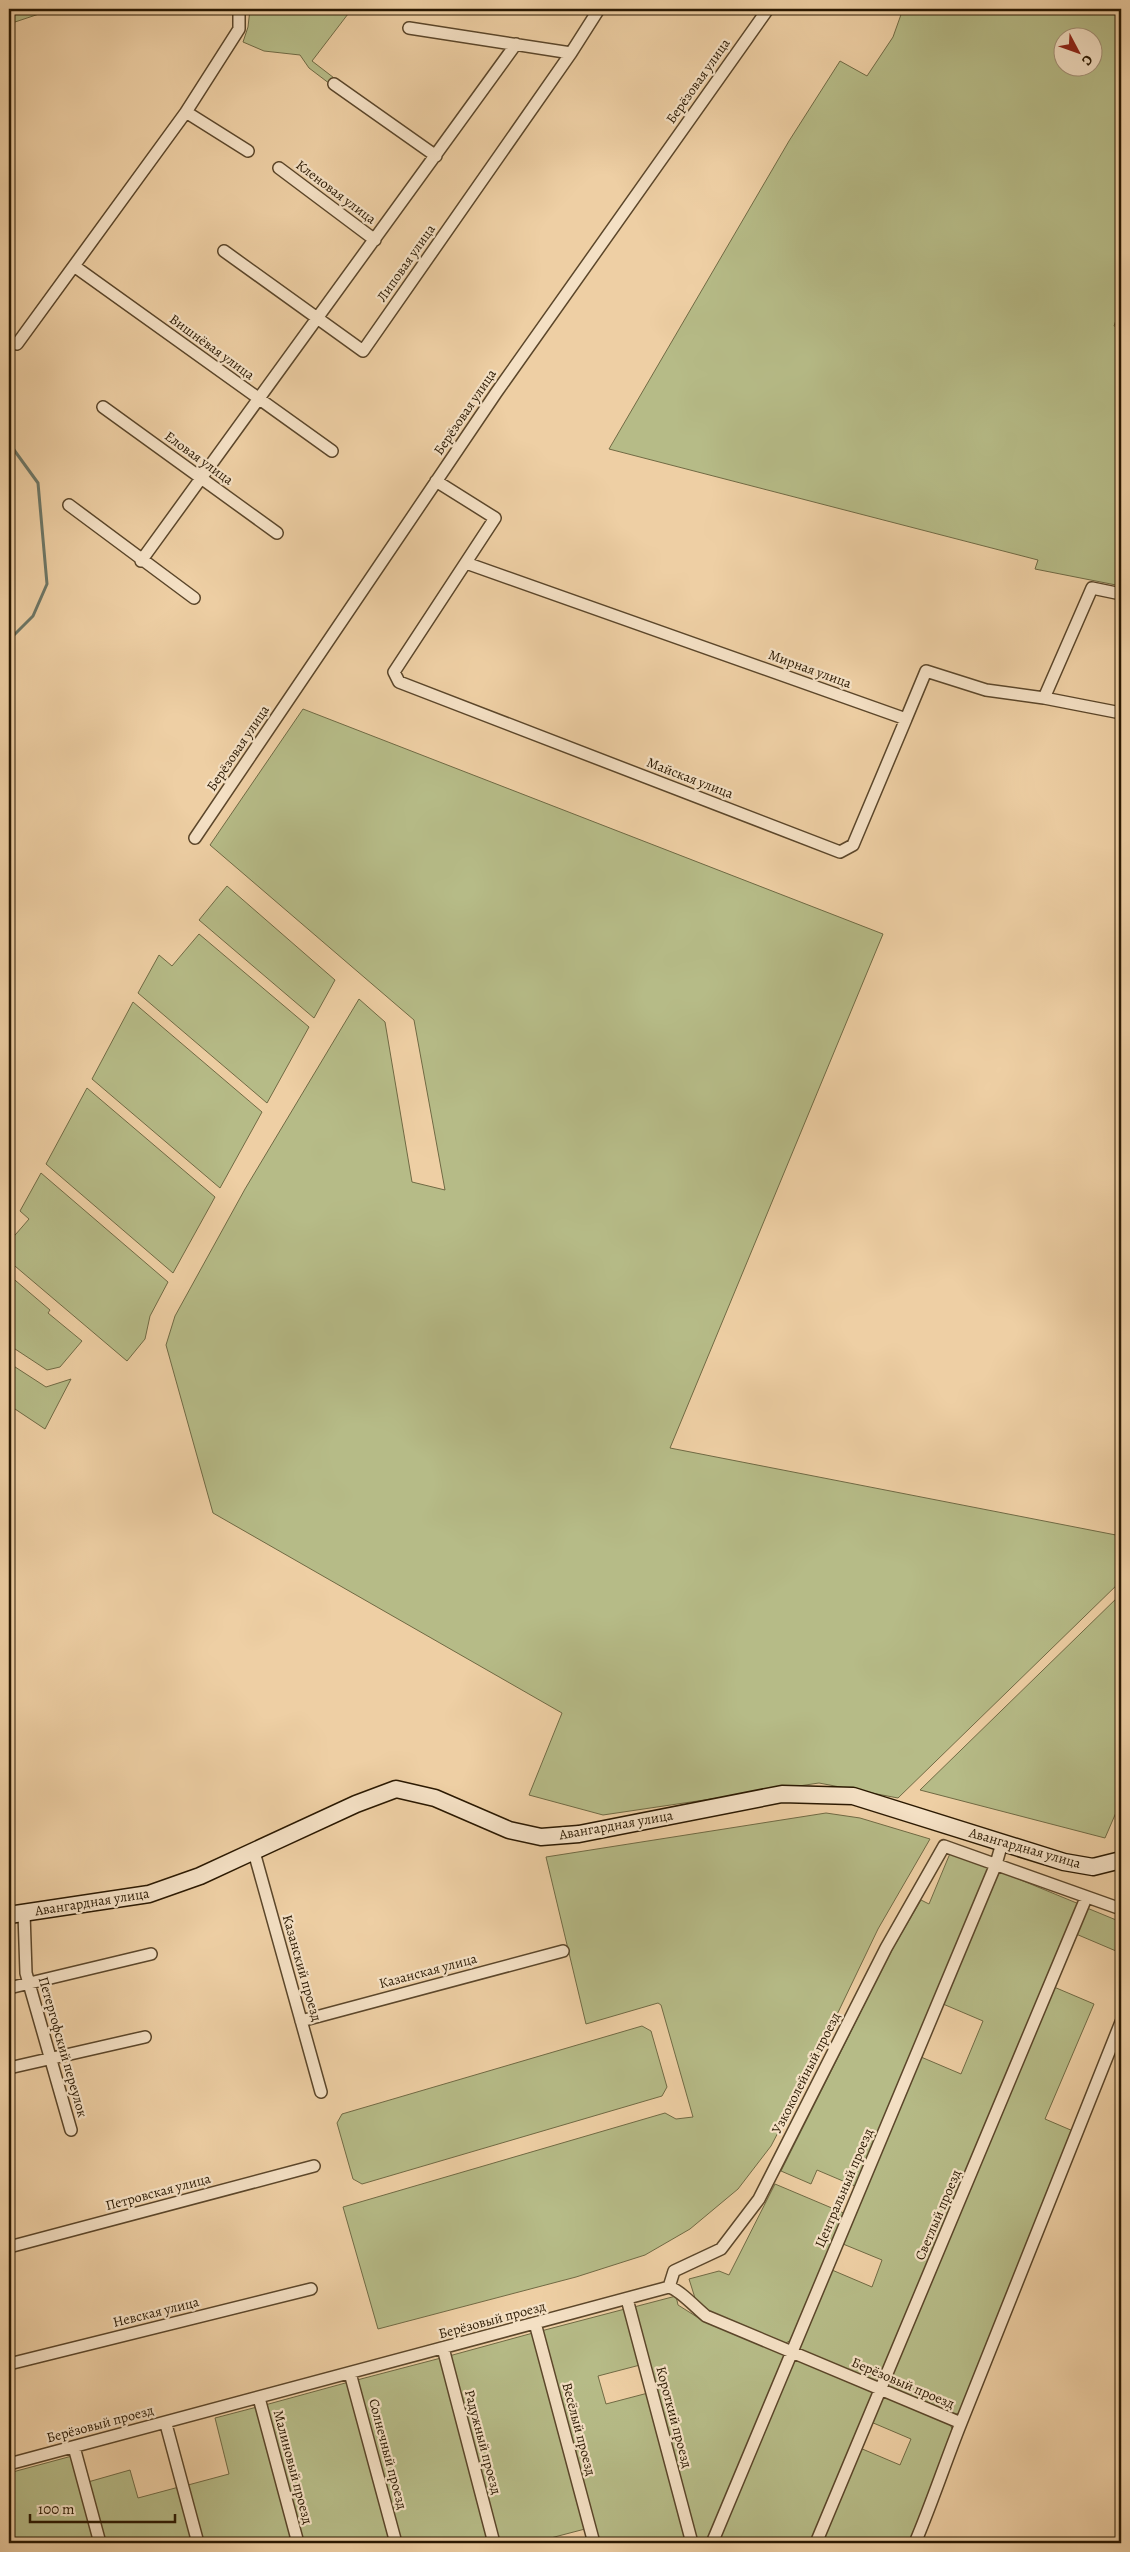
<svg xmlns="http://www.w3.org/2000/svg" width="1130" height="2552" font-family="Alegreya,serif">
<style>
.green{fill:#b6bb87;stroke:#706a44;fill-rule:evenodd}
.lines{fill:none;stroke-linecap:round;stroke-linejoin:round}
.stream{stroke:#6d7767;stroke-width:3}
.minor-casing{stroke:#5b462a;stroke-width:14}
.secondary-casing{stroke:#2a1801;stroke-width:19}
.minor{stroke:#f4e0c4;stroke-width:11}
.secondary{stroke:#f4e0c4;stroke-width:16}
.labels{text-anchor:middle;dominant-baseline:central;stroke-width:4.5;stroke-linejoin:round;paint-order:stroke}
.street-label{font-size:14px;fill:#2a1801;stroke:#f4e0c4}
</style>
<rect width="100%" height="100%" fill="#eecfa4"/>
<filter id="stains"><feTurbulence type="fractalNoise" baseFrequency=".004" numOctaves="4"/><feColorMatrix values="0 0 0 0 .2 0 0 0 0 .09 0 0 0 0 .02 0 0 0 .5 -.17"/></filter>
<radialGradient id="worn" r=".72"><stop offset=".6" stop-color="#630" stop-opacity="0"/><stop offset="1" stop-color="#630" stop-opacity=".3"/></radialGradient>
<!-- green -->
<path class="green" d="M9,9H54L9,24Z
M250,9H308L348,14L312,61L338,81L334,87L309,68L300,55L264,51L243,42L248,27Z
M903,9H1121V305L1114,326L1121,328V586L1035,569L1038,560L609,449L789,141L840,61L867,76L893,37ZM1062,38H1092V68H1062Z
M303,709L883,934L670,1448L1121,1536V1581L898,1798L819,1783L603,1815L529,1795L562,1713L213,1513L166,1345L175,1316L245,1189L359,999L385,1022L412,1182L445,1190L414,1020L210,845Z
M227,886L335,980L314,1018L199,920Z
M199,934L309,1027L267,1103L138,993L159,955L172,966Z
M133,1002L262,1112L220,1188L92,1079Z
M87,1088L215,1197L173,1273L46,1164Z
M41,1173L168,1282L150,1316L145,1339L127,1361L9,1261V1242L29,1219L20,1211Z
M9,1275L50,1310L48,1313L82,1341L60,1367L47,1370L9,1345Z
M9,1363L46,1387L71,1379L45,1429L9,1405Z
M1121,1594V1801L1105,1838L920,1790Z
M826,1813L860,1818L930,1839L878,1929L808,2075L771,2146L738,2189L690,2229L645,2255L576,2277L378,2329L343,2207L665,2113L676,2119L693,2117L661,2005L658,2003L586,2024L546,1857Z
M951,1851L991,1867L857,2187L817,2170L811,2184L781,2171L893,1948L921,1900L929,1904Z
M999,1871L1079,1904L878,2384L798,2350L832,2270L872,2287L882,2260L843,2244L921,2057L961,2074L983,2021L943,2004Z
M1087,1908L1121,1922V1938L1116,1951L1076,1934Z
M1054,1987L1094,2004L1045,2119L1073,2131L960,2413L953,2415L886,2387Z
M642,2026L651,2031L667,2087L662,2096L362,2184L353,2179L337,2123L342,2114Z
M775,2184L846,2214L793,2339L784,2344L710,2313L693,2302L695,2298L689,2279L719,2271L729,2275Z
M676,2296L678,2305L697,2317L787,2355L708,2542L696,2543L634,2307Z
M625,2309L640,2365L598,2376L606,2404L648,2393L688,2543H598L541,2331Z
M533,2333L585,2529L543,2540L544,2543H499L449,2356Z
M441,2358L490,2543H400L357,2380Z
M795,2358L875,2392L811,2543H717Z
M349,2382L391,2543H302L265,2405Z
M882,2395L950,2424L953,2431L938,2468L936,2481L911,2543H820L860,2448L900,2465L911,2439L871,2422Z
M257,2407L293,2543H203L188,2485L229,2474L215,2418Z
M72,2456L95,2543H9V2473Z
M130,2470L138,2498L179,2487L194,2543H104L88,2482Z"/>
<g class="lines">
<!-- stream -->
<path class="stream" d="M9,443L38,483L47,584L33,616L9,640"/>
<!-- minor casing -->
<g class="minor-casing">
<path id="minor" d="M409,28L571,53
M334,84L436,156
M186,112L248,151
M279,168L375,240
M224,251L363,351L571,53L599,9
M74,266L332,451
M17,344L186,112L239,29V9
M103,407L277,533
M436,481L495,518L394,672L399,682L840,852L853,845L906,719
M69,505L194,598
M141,561L516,44
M466,563L906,719L926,671L986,690L1044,698L1121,713
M1044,698L1092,588L1121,594
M195,838L496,393L768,9
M254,1852L321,2092
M24,1913L26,1973L71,2130
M9,1988L151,1954
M301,2021L563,1951
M9,2068L145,2037
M9,2247L314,2166
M669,2287L674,2271L721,2249L759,2199L886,1948L944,1846L1121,1909
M627,2299L692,2543
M535,2323L594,2543
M443,2348L494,2543
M9,2364L311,2289
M350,2373L396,2543
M259,2398L298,2543
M167,2428L198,2543
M74,2447L100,2543
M9,2464L669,2287C680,2290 696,2308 706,2316L961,2423
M712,2543L996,1864L1002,1843
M816,2543L1086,1898
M915,2543C932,2503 945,2463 961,2423L1121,2022"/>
</g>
<!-- secondary casing -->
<g class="secondary-casing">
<path id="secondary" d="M9,1915L149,1894L200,1876L356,1804L396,1789L435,1798L509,1830L541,1837L579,1834L782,1794L853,1796L1064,1862L1093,1867L1121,1860"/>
</g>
<!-- minor -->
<use href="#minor" class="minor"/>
<!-- secondary -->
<use href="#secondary" class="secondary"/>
</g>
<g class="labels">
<!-- street labels -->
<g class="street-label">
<text transform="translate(698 81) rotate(-55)">Берёзовая улица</text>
<text transform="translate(336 192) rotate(37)">Кленовая улица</text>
<text transform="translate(406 263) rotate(-55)">Липовая улица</text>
<text transform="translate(212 347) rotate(36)">Вишнёвая улица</text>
<text transform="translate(465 412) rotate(-56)">Берёзовая улица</text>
<text transform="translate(199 458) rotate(36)">Еловая улица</text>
<text transform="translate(810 669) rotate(20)">Мирная улица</text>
<text transform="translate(238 748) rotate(-56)">Берёзовая улица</text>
<text transform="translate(690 778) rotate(21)">Майская улица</text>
<text transform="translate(616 1825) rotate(-10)">Авангардная улица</text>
<text transform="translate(1025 1848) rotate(16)">Авангардная улица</text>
<text transform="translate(92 1902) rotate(-9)">Авангардная улица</text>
<text transform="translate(302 1968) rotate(74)">Казанский проезд</text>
<text transform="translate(428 1971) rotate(-15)">Казанская улица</text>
<text transform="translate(63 2047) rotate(74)">Петергофский переулок</text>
<text transform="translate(806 2073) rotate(-63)">Узкоколейный проезд</text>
<text transform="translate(844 2188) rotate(-67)">Центральный проезд</text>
<text transform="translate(158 2192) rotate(-15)">Петровская улица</text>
<text transform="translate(938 2215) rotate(-67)">Светлый проезд</text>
<text transform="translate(156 2312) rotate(-14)">Невская улица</text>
<text transform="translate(492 2320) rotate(-15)">Берёзовый проезд</text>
<text transform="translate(903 2383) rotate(23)">Берёзовый проезд</text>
<text transform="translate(674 2417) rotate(75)">Короткий проезд</text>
<text transform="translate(100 2424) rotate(-15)">Берёзовый проезд</text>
<text transform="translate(579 2429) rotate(75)">Весёлый проезд</text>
<text transform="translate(483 2442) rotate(75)">Радужный проезд</text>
<text transform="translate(388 2454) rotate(75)">Солнечный проезд</text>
<text transform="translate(293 2467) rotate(75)">Малиновый проезд</text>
</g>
</g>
<!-- margin -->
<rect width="1130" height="2552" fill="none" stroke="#eecfa4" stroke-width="30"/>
<rect x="10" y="10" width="1110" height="2532" fill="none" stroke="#2a1801" stroke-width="2.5"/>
<rect x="15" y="15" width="1100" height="2522" fill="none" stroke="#2a1801"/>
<!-- north arrow -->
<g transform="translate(1078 52) rotate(131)"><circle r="24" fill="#f4e0c4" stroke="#a39076"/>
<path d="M0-4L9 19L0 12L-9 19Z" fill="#8f2418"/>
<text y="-8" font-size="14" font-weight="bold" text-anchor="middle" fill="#2a1801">С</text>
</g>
<!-- scale -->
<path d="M30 2514v8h145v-8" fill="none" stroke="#2a1801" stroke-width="2.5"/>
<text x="38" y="2514" font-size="15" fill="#2a1801" stroke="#f4e0c4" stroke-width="4" paint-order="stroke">100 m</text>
<rect width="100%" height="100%" filter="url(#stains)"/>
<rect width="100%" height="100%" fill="url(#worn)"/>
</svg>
